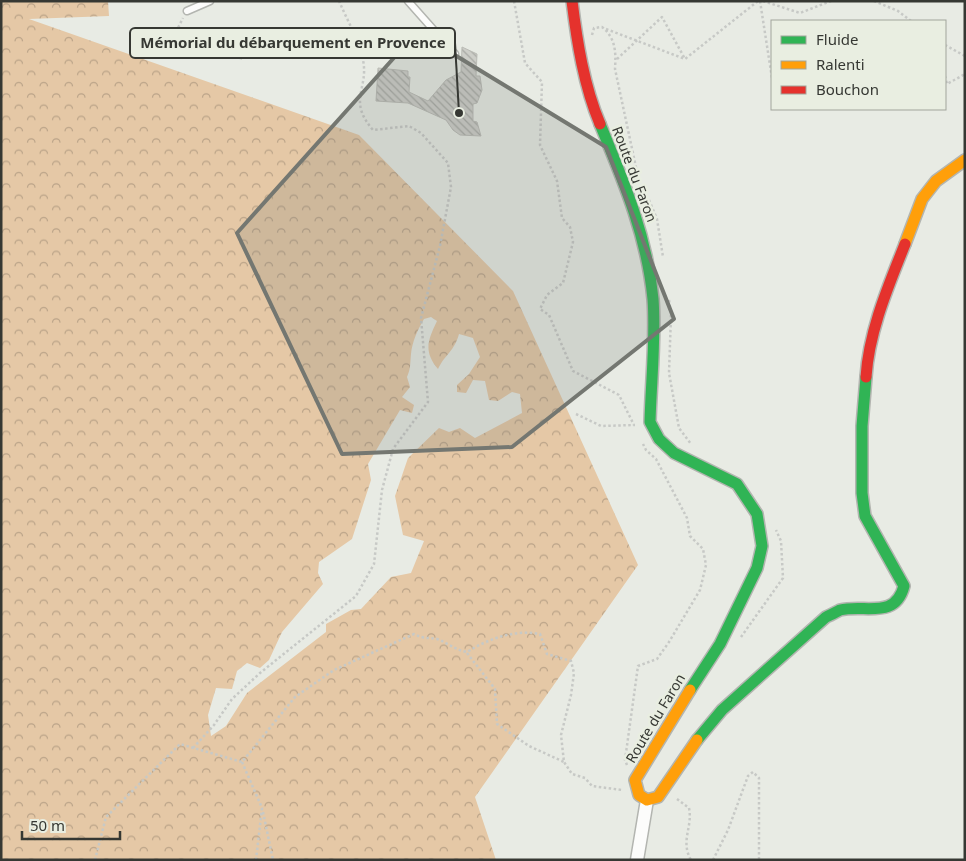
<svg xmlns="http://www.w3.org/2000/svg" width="966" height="861" font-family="'Noto Sans',sans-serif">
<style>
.forest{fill:url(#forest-crowns);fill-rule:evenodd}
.building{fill:url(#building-back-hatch);stroke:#babbb5}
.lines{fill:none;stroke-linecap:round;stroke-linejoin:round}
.lane-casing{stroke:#b3b5b0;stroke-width:9}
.street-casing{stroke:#b3b5b0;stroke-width:15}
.fast-casing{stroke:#b3b5b0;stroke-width:14}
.slow-casing{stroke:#b3b5b0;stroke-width:14}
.jam-casing{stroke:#b3b5b0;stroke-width:14}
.path{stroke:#c7c9c6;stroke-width:2.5;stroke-dasharray:2.5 2.5;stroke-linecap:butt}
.lane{stroke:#fcfcfb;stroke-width:6}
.street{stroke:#fcfcfb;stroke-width:12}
.fast{stroke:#30b455;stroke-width:11}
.slow{stroke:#ff9f0a;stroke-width:11}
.jam{stroke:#e5322d;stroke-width:11}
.marked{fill:#747771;fill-opacity:0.2;stroke:#747771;stroke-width:4;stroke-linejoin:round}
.labels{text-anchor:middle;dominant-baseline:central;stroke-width:5;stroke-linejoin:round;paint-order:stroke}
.street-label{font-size:14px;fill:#363833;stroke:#e9eee1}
.leader{fill:none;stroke:#363833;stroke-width:2}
.callout-dot{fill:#363833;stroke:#e9eee1;stroke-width:2}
.callout{fill:#e9eee1;stroke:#363833;stroke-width:2}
.callout-label{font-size:15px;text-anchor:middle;font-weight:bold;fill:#363833}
</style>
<defs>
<pattern id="forest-crowns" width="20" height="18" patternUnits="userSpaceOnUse" patternTransform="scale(1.25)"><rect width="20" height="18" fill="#e5c8a6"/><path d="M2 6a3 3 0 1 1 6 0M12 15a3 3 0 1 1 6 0" fill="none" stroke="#baa388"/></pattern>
<pattern id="building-back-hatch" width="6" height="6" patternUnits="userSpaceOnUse" patternTransform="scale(1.25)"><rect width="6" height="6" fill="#cdcec8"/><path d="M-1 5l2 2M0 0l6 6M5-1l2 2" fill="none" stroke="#a7a8a3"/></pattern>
</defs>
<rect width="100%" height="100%" fill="#e8ebe4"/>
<!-- forest -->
<path class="forest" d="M1,1H108L109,16L29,19L359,135L513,291L638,565L475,797L496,860H1ZM431,317L437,321C428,340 423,351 438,369C446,353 454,352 459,334L473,338L480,357L469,374L457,385V392L466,393L473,380L485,381L489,400L498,401L512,392L520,394L522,413L475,438L460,428L449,432L439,428L408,458L395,496L403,535L424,541L411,573L391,577L361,609L351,610L326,624V632L247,693L226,726L211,736L208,715L216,688L232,689L237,671L247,663L260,668L269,660L282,632L323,584L318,573L319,562L352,539L371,480L368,464L400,410L412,413L414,405L402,397L410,387L407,377C411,368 410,363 411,354C412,342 418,329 424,319Z"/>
<!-- building -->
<path class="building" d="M232,47L244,49L242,59L230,57Z
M462,47L477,54L476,76H480L482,90L477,103L473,104V121L477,122L481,136L460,135L453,130L446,120L408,103L376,101L378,68L408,71V77H410L409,92L428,101L446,80L461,72Z"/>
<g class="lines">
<!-- lane casing -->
<g class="lane-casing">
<path id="lane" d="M408,1L455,54
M187,11L210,1"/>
</g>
<!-- street casing -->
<g class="street-casing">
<path id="street" d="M637,860L647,800"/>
</g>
<!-- fast casing -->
<g class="fast-casing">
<path id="fast" d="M600,124C624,182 647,236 653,299C656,338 651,382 650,422L659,439L674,453L737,484L757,514L762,546L757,568L720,644L690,690
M697,740L722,710L826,617C831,615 836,612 840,610C865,604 895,620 904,586L865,516L862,493V426L866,377"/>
</g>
<!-- slow casing -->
<g class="slow-casing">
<path id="slow" d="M905,244L922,199L936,181L965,160
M690,690L635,780L639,795L647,800L658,797L697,740"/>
</g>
<!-- jam casing -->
<g class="jam-casing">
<path id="jam" d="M572,1C577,42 584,86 600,124
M866,377C869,331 888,287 905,244"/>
</g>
<!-- path -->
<path class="path" d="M514,1L525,63L542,82L540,145L557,181L562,218L570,227L573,242L563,283L547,295L540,309L549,315L573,371L619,395L634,425
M760,1L772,78
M763,1L800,13L831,1
M874,1L898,11L911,21
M606,29L685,59L758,1
M592,35L594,28L602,27C616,38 616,53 615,69L637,172
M945,45L965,56
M167,50L183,18
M617,59L662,17L685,59
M945,76L947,84L965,74
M649,200L657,219L663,257
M669,300L671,315L669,373L679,428L691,444
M576,414L601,426L635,425
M741,637L783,578L781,541L776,530
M467,653L495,689L497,724L529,746L564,762
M193,748L214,725L232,699L260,673L356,596L374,564L382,490L393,449L428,402L421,318L440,246L451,187L448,163L421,133L409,126L373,130C347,100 369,89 363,60C359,40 347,20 339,1
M242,762L262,808L256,860
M627,765L625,760L638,666L657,659L669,642L700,590L706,565L703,549L690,536L687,518L656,459L646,450L643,444
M677,799L689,808C693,827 680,841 691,860
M263,812L273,860
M95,860L106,817L180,744L242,762L295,697L334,670L414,634C426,640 428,637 437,639C448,643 455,650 467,652C488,639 515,629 540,634L547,654L571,661L574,673L571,695L561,735L564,762L572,774L585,778L592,786L622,790
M713,860L728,830L748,776L753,772L759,778V860"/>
<!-- lane -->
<use href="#lane" class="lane"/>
<!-- street -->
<use href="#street" class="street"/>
<!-- fast -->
<use href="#fast" class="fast"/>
<!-- slow -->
<use href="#slow" class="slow"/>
<!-- jam -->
<use href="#jam" class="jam"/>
</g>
<!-- marked area -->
<path class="marked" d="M417,32L606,147L674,319L512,447L342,454L237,233Z"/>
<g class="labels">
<!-- street labels -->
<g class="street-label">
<text transform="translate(635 174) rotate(69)">Route du Faron</text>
<text transform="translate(655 718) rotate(-59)">Route du Faron</text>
</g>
</g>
<!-- callouts -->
<path class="leader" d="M459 113L455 43"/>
<circle class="callout-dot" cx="459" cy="113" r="5"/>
<rect class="callout" x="130" y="28" width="325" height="30" rx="5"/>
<g class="callout-label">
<text x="293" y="48">Mémorial du débarquement en Provence</text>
</g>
<!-- border -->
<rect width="966" height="861" fill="none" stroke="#363833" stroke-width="5"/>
<!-- legend -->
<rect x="771" y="20" width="175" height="90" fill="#e9eee1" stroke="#a1a59b"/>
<rect x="781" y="36" width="25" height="8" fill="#30b455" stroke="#a1a59b"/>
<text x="816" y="45" font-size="15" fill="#363833">Fluide</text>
<rect x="781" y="61" width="25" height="8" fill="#ff9f0a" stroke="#a1a59b"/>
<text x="816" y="70" font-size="15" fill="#363833">Ralenti</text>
<rect x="781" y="86" width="25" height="8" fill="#e5322d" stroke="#a1a59b"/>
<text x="816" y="95" font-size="15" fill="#363833">Bouchon</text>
<!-- scale -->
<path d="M22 831v8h98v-8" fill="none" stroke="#363833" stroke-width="2.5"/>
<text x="30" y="831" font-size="15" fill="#363833" stroke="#e9eee1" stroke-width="4" paint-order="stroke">50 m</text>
</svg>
